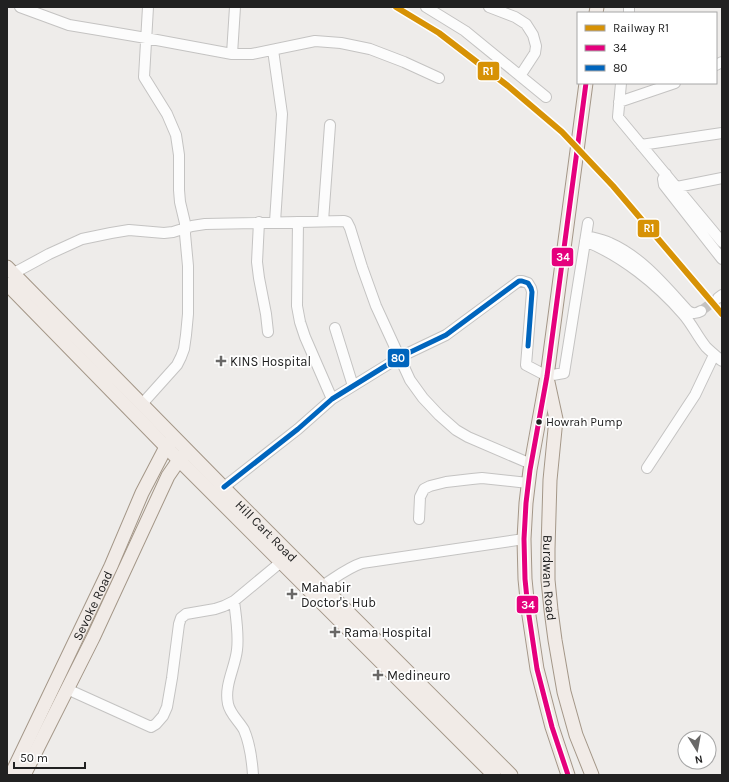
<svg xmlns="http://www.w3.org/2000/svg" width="729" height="782" font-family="Karla,sans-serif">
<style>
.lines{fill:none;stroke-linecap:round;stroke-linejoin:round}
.minor-tunnel{stroke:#c5c3c2;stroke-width:10;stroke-dasharray:10 5;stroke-linecap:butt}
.minor-casing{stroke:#c4c3c2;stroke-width:12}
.major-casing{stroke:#a49788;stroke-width:15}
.minor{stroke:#fcfcfc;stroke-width:10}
.major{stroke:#f1ebe7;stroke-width:13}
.bus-1-casing{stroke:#fff;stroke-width:8}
.bus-2-casing{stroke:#fff;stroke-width:8}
.bus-1{stroke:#e5007d;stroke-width:5}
.bus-2{stroke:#0065bd;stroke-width:5}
.rail-1-casing{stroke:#fff;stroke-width:9}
.rail-1{stroke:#d79205;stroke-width:6}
.poi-dot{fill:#696867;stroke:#fff;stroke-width:1.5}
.bus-dot{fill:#212121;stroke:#fff;stroke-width:1.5}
.labels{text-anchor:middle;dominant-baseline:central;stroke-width:3.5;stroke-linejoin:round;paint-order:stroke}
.bus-label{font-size:12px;fill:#212121;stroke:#fff;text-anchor:start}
.poi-label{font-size:13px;fill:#212121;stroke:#fff;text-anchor:start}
.street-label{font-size:13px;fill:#212121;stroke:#fff}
.line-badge{stroke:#fff;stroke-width:1.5}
.badge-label{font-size:11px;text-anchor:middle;font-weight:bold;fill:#fff}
</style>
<rect width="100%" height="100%" fill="#eeecea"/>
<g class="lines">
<!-- minor-tunnel -->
<path class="minor-tunnel" d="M701,311L718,298"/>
<!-- minor casing -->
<g class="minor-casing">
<path id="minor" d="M20,7L69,25L99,30L146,38L232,54H252L315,41L341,43L370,49L404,62L439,78
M426,7L465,31L546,97
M489,7L515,17L526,24L533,35L536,46L535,53L520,76
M629,13V7
M273,50L282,114L275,222
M232,54L235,7
M716,65L722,62
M621,83L618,117L722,242
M619,102L675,83
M641,145L722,133
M666,174L663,179L664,185L722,259
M677,187L722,178
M323,221L330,125
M259,222L257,262L259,278L266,314L268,332
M298,222L297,306L300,322L305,337L332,399
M586,236C594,238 602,239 610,243C642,257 665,286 688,311C693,314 696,314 701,311
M585,241C622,256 657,284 683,314C692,324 697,336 706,347C711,352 716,356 722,361
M14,273L49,254L82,239L111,233L129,230L164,233L173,232L192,226L205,224L344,221L347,222L350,228L362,267L376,306L410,380L423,398L439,415L456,430L468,437L531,464
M718,298L722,295
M335,328L353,386
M142,404L177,365L181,357L184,349L186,335L188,314V266L185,234V223L180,202L179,190V155L176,135L167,114L144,77L148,7
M647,468L695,395L714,355
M224,487L298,429L332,399L400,357L446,335L519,281H522L528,283L531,288L532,292L526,365L547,376L564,373L588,223
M419,519L420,497L424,489L430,486L446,482L472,479L482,478L528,483
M322,586C335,578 347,568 362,563L524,539
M234,601C236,617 239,634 237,650C235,668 224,685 228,704C230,714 239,721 244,730C250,744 252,760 253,775
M67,689L151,727L156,724L163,716L167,707L172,678L179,624L181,618L186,614L215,609L224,606L234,601L281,562"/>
</g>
<!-- major casing -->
<g class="major-casing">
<g id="major">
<path d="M596,13L597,7"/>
<path id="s1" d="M7,267L233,497L511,775"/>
<path d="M7,284L179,460L494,775"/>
<path id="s2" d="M548,382L556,419L550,480L548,549V580L551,610L555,640L564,692L576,735L592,775"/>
<path id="s3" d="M11,775L111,566L142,493L166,447L171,442"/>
<path d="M24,775L93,638L168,476L179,460L185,454"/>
<path d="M568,775L552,727L537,669L528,609L525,579L524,539L526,503L530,470L547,376L586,83"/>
</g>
</g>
<!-- minor -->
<use href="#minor" class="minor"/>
<!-- major -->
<use href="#major" class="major"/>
<!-- bus-1 casing -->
<g class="bus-1-casing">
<path id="bus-1" d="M568,775L552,727L537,669L528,609L525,579L524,539L526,503L530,470L547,376L586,83"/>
</g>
<!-- bus-2 casing -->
<g class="bus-2-casing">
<path id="bus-2" d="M224,487L298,429L332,399L400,357L446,335L519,281H522L528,283L531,288L532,292L528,346"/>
</g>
<!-- bus-1 -->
<use href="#bus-1" class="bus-1"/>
<!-- bus-2 -->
<use href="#bus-2" class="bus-2"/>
<!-- rail-1 casing -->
<g class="rail-1-casing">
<path id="rail-1" d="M396,7L439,33L508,86L562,132L613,186L722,314"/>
</g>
<!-- rail-1 -->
<use href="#rail-1" class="rail-1"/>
</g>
<!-- markers -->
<g class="poi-dot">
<path d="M219 355h4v4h4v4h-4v4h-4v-4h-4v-4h4z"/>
<path d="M290 588h4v4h4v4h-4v4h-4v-4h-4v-4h4z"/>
<path d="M333 626h4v4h4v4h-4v4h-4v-4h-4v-4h4z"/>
<path d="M376 669h4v4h4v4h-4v4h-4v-4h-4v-4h4z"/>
</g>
<circle class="bus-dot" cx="539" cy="422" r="3.5"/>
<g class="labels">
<!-- bus labels -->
<g class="bus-label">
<text x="546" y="422">Howrah Pump</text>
</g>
<!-- poi labels -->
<g class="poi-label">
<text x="230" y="361">KINS Hospital</text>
<text x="301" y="587">Mahabir<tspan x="301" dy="15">Doctor's Hub</tspan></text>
<text x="344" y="632">Rama Hospital</text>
<text x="387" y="675">Medineuro</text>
</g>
<!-- street labels -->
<g class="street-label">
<text stroke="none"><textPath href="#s1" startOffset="370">Hill Cart Road</textPath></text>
<text stroke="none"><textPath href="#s2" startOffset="197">Burdwan Road</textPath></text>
<text stroke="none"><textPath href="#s3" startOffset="188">Sevoke Road</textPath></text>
</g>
</g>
<g class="line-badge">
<rect x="477" y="61" width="23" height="20" rx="4" fill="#d79205"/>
<rect x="637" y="219" width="23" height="19" rx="4" fill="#d79205"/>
<rect x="551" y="247" width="23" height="20" rx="4" fill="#e5007d"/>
<rect x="387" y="348" width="23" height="20" rx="4" fill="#0065bd"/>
<rect x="516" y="595" width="23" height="19" rx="4" fill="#e5007d"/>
</g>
<g class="badge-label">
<text x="488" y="75">R1</text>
<text x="649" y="232">R1</text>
<text x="563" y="261">34</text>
<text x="398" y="362">80</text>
<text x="528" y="609">34</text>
</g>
<!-- border -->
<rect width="729" height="782" fill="none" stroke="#212121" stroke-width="16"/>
<!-- legend -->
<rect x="577" y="12" width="140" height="72" fill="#ffffff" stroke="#a6a6a6"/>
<rect x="585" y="25" width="20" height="6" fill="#d79205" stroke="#a6a6a6"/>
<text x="613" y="32" font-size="12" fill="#212121">Railway R1</text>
<rect x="585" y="45" width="20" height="6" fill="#e5007d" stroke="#a6a6a6"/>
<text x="613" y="52" font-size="12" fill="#212121">34</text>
<rect x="585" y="65" width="20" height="6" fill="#0065bd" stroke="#a6a6a6"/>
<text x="613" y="72" font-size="12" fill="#212121">80</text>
<!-- north arrow -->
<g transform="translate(697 750) rotate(169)"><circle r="19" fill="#ffffff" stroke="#a6a6a6"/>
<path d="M0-3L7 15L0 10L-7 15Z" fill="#696867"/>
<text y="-6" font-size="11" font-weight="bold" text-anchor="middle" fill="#212121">N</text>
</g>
<!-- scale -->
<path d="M14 762v6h71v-6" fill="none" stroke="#212121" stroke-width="2"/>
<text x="20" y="762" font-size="12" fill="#212121" stroke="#ffffff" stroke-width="3" paint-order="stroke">50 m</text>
</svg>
